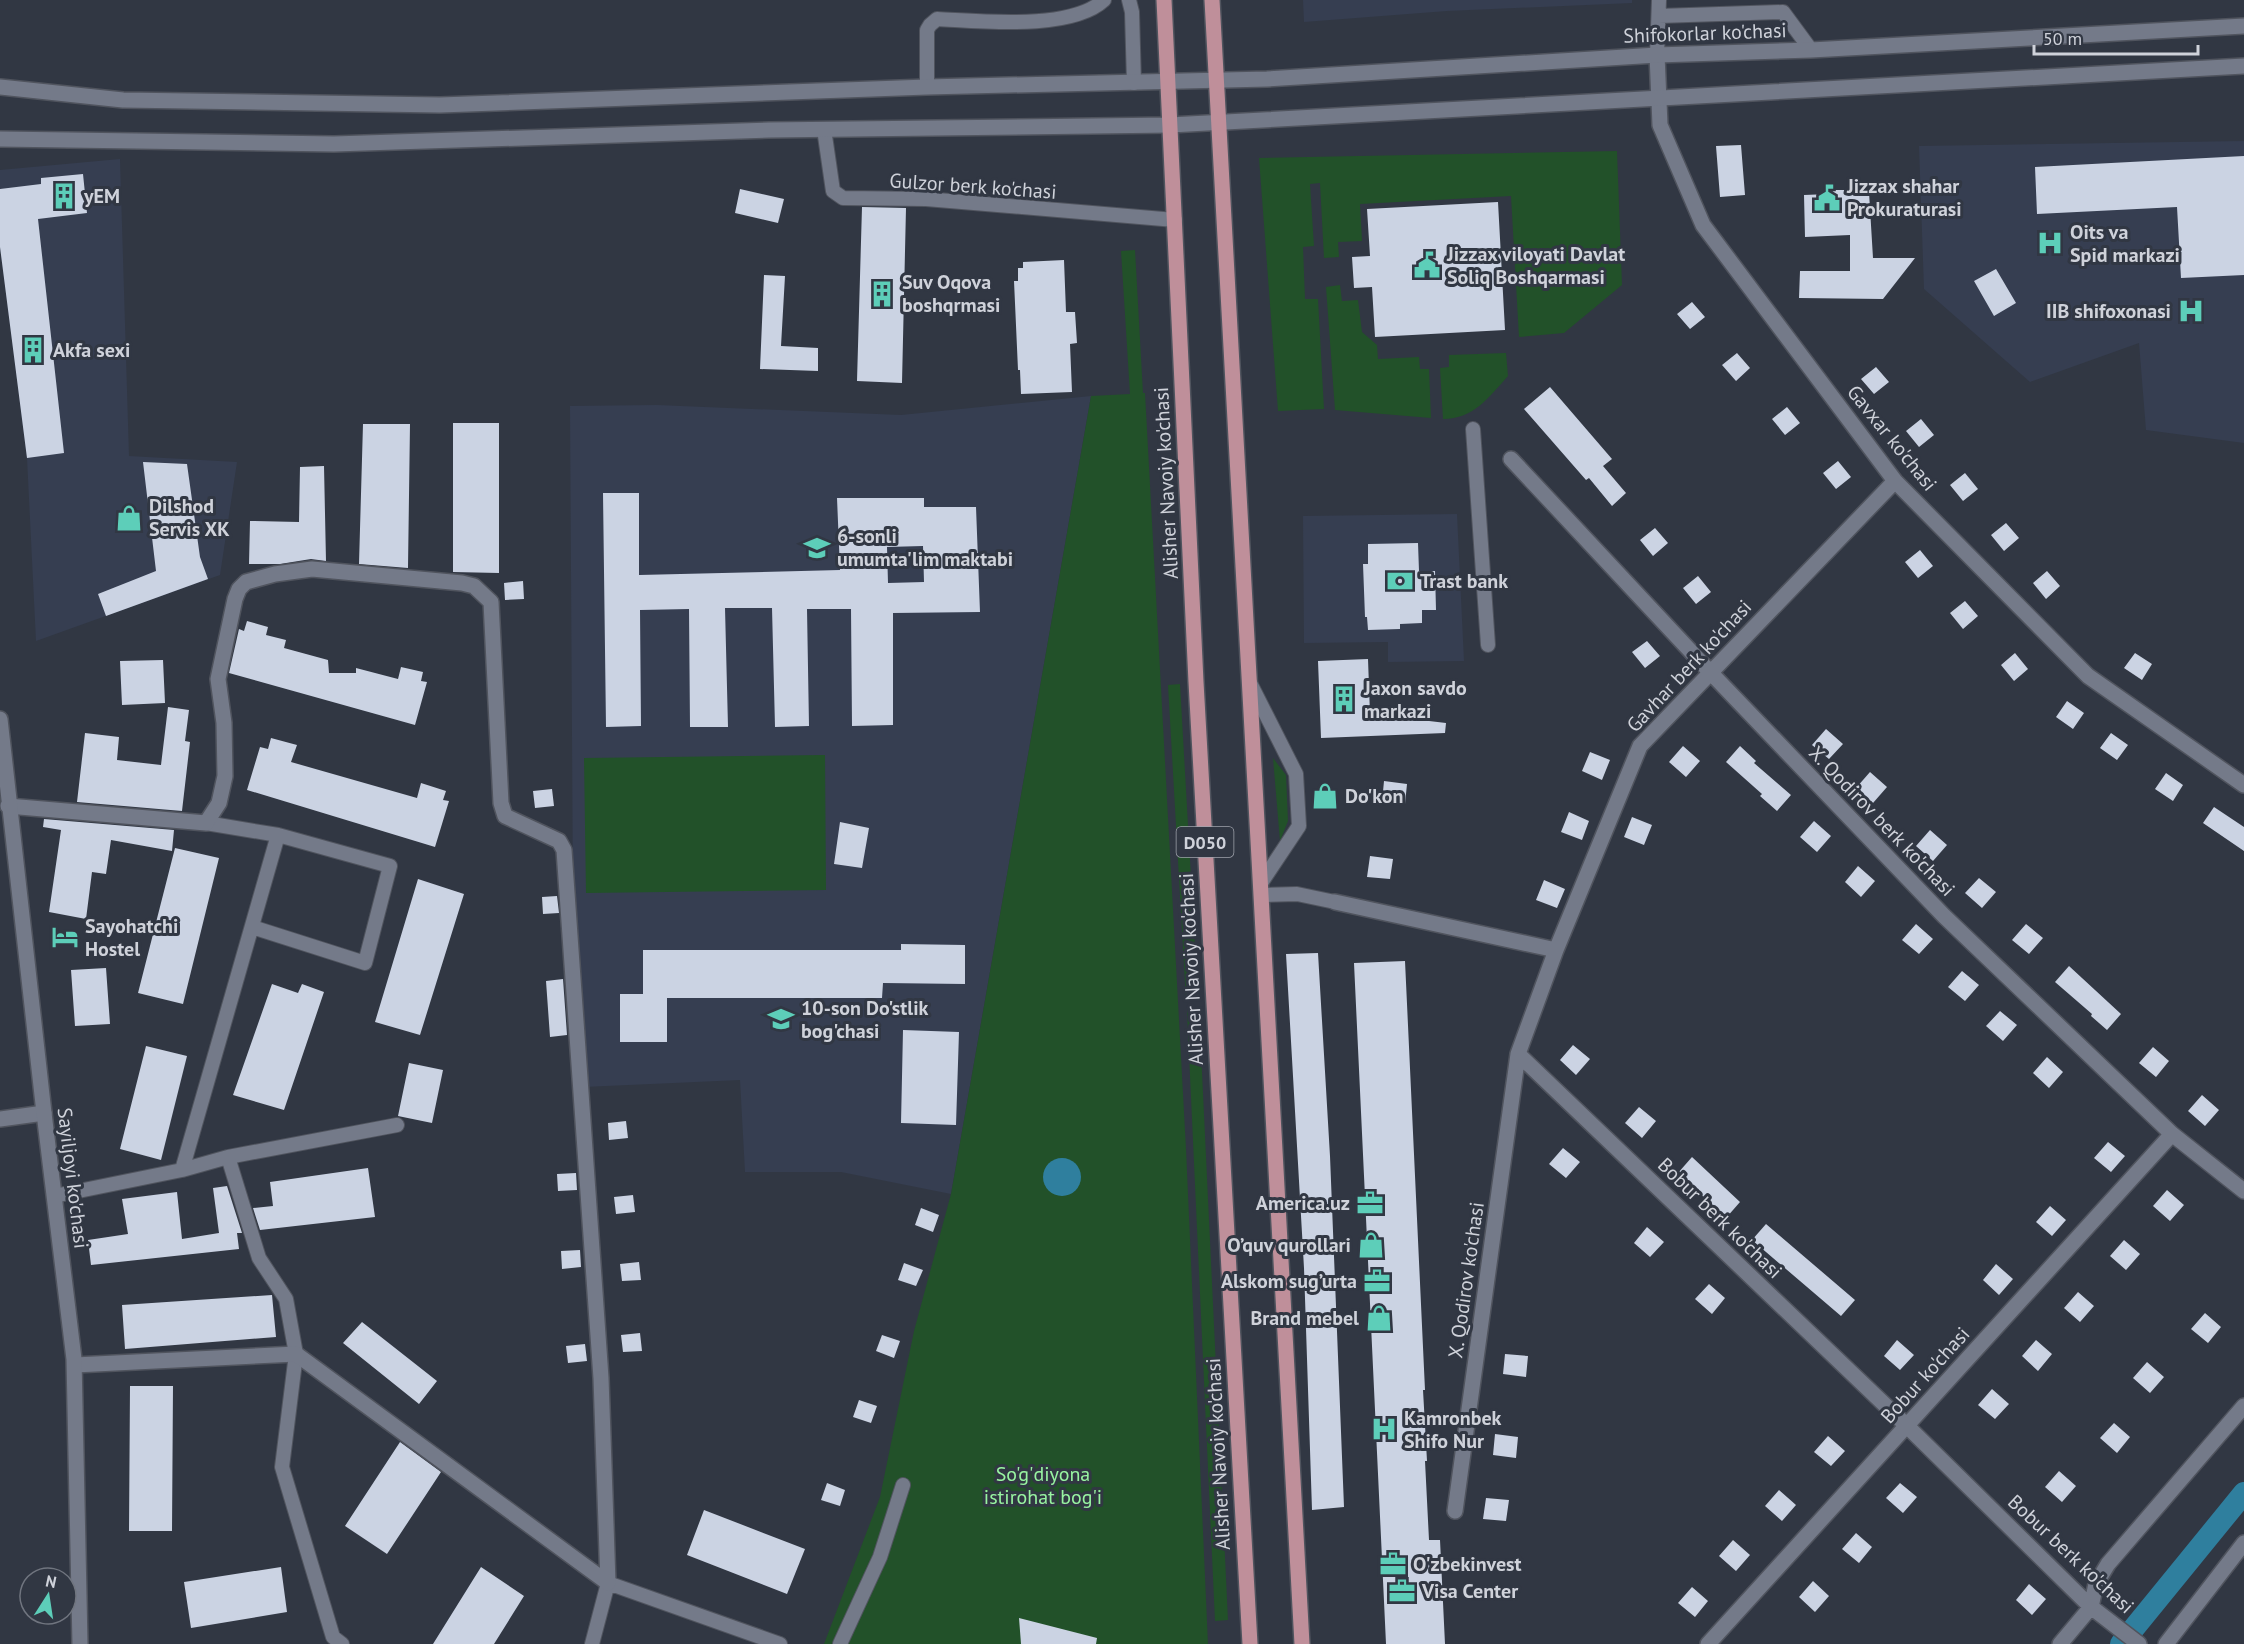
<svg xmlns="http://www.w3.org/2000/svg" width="2244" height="1644" font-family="'PT Sans',sans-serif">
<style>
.built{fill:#363e51}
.green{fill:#225129}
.water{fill:#2f7f9e}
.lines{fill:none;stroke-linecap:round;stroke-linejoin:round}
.canal{stroke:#2f7f9e;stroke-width:22}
.building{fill:#cbd3e3;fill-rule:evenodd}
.lane-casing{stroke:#50545e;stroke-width:16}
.street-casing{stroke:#50545e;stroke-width:18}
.secondary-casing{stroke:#50545e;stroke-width:18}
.primary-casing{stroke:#50545e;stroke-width:18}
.lane{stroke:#747a89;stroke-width:14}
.street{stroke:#747a89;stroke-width:15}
.secondary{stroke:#747a89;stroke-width:15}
.primary{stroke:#bf8f9a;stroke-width:15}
.labels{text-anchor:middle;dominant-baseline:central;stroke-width:6;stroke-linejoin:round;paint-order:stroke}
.shield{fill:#313743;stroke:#a0a4ad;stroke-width:1.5}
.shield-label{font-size:18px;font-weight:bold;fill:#cfd2da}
.street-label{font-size:20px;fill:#cfd2da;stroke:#313743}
.poi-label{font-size:20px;font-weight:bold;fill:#cfd2da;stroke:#313743;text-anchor:start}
.park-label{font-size:20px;fill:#98f4a1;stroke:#313743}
</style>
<rect width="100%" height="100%" fill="#313743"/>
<!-- built -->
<path class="built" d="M1303,0H1632V3L1447,11L1304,22Z
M2244,141V443L2146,430L2139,343L2030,382L1924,289L1919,146Z
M120,159L129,456L237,462L220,575L36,641L27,458L0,247V170Z
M1091,396L951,1194L841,1172H745L740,1080L584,1087L573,901L570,406L657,405L901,415Z
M1457,514L1464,661L1388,662V642L1304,643L1303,516Z"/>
<!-- green -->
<path class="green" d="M1617,151L1622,285L1564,333L1519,337L1511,196L1360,204L1362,241L1338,242L1339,257L1324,258L1320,183L1310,184L1314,246L1303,247L1305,299H1318L1324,409L1278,411L1259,158Z
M1135,250L1143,393H1145L1186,1149L1208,1644H824L880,1497L914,1331L951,1194L1091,396L1130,394L1121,251Z
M1340,285L1342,301L1358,300L1362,332L1377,345L1378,359L1419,357L1420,369H1429L1431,418L1335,410L1326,287Z
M1506,353L1508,376C1489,397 1474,419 1443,419L1440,368L1449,367V355Z
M1180,684L1198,1001H1186L1168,685Z
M825,755L826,890L586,893L584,758Z
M1273,758L1286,775L1288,821L1280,841Z
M1199,1009L1228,1620L1215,1621L1187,1010Z"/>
<!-- water -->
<path class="water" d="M1043 1177a19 19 0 1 1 38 0a19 19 0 1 1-38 0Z"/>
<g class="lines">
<!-- canal -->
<path class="canal" d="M2121,1644L2244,1493"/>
</g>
<!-- building -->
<path class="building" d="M1741,145L1745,195L1720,197L1716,146Z
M2244,156V275L2181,278L2177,207L2037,214L2035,167Z
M83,174L87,213L38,219L64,453L27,458L0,247V189L41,184V178Z
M740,189L784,199L778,223L735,213Z
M1830,190H1845L1847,193L1869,192L1873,258H1915L1883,299L1799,298L1800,271H1850V235L1805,237L1804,195L1829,194Z
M1498,202L1505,330L1375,337L1372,287L1354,288L1352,257L1370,256L1367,209Z
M862,207L906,208L902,383L857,381Z
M1064,260L1066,312H1075L1077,343L1070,344L1072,392L1021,394L1020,370H1018L1014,281H1018V268H1023V262Z
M1996,269L2016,303L1994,316L1974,281Z
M764,275L785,276L781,346L818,348V371L760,369Z
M1692,302L1705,317L1690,329L1677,314Z
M1737,353L1750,368L1736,381L1722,365Z
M1876,367L1889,382L1874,394L1861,379Z
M1550,387L1612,459L1603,466L1626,493L1612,506L1589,478L1586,480L1524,409Z
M1787,407L1800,423L1785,435L1772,419Z
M1921,419L1934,435L1919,447L1906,431Z
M453,423H499V573L453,572Z
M363,424H410L408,568L359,564Z
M1838,461L1851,477L1836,489L1823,473Z
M143,462L187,464L200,557L208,579L106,616L98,594L156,571Z
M324,466L326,561L311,559L280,564H249L250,521L299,522L300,467Z
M1965,473L1978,489L1963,501L1950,485Z
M603,493H639V575L840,570L837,498H924V507H976L980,612L893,613V725L852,726L851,609H807L809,726L775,727L772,608H725L728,727H690L689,609L640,610L641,726L606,727ZM923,546L924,582L888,583L887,547Z
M2006,523L2019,538L2004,551L1991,535Z
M1655,528L1668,543L1653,556L1640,540Z
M1418,543L1419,571H1435L1436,610H1422V623L1400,624V629L1368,630L1367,617H1365L1363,564H1368V544Z
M1920,550L1933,566L1918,578L1905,562Z
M2047,571L2060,586L2046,599L2033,583Z
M1698,576L1711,592L1696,604L1683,588Z
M523,581L524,599L505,600L504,583Z
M1965,601L1978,616L1963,629L1950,613Z
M247,621L268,627L266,635L286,640L284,648L328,660L329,673H356V668L398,679L401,667L423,672L421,681L427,682L415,725L229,673L239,629L244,631Z
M1647,641L1660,656L1645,668L1632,652Z
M2015,653L2028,669L2014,681L2001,665Z
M2135,653L2152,664L2142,680L2124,668Z
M1368,659L1370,714L1446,723L1445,733L1321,738L1318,661Z
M163,660L165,703L122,705L120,661Z
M2067,701L2084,713L2073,729L2056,717Z
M168,707L189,710L185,741L190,742L182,811L77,802L85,733L119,737L117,760L161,765Z
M1826,729L1843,744L1829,759L1812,745Z
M2111,733L2128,745L2117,760L2100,748Z
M271,738L297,745L291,762L417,798L421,783L446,791L443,800L449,801L435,847L247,790L260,747L268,749Z
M1683,746L1700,761L1686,777L1669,762Z
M1740,746L1756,761L1754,763L1791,795L1777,811L1760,796L1762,794L1726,762Z
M1590,752L1610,760L1602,780L1582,771Z
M1870,772L1887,787L1873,803L1856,788Z
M2166,773L2183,785L2173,801L2155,789Z
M1384,781L1407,784L1405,804L1382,802Z
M552,789L554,806L535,808L533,791Z
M2214,807L2244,827V851L2203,823Z
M1569,812L1589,821L1582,840L1561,832Z
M1632,817L1652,825L1644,845L1624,837Z
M44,819L174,830L172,851L111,840L106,874L92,872L86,919L49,912L61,830L43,827Z
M1814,821L1831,836L1817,852L1800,837Z
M840,822L869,828L862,868L834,864Z
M1930,830L1947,845L1933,861L1916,846Z
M175,848L219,858L183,1004L138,993Z
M1370,856L1393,859L1390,879L1367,877Z
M1858,866L1875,881L1861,897L1845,882Z
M1979,878L1996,892L1982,908L1965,893Z
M418,879L464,894L420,1035L375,1022Z
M1544,880L1565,889L1557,908L1536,900Z
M557,896L559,913L543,914L542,897Z
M1916,924L1933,939L1919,954L1902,940Z
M2026,924L2043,938L2029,954L2012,940Z
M901,944L965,945V984L883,983L882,998H667V1042H620V994H643V950H901Z
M1318,953L1330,1156L1344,1507L1312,1510L1304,1268L1286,954Z
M1405,961L1425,1390H1423L1427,1461H1425L1429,1540H1440L1445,1644H1386L1354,963Z
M2069,966L2121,1014L2107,1030L2091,1016L2092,1014L2055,982Z
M106,968L110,1024L75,1026L71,970Z
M1962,971L1979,985L1965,1001L1948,987Z
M563,979L567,1035L550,1037L546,981Z
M272,984L298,993L302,984L324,992L284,1110L233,1095Z
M2000,1011L2017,1025L2003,1041L1986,1026Z
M903,1030L959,1032L956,1125L901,1123Z
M1573,1045L1590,1059L1576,1075L1560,1060Z
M146,1046L187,1056L161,1160L120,1149Z
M2153,1047L2169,1061L2156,1077L2139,1063Z
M2047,1057L2063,1072L2049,1088L2033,1073Z
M409,1063L443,1070L432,1123L398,1116Z
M2202,1095L2219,1110L2205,1126L2188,1111Z
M1639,1107L1656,1121L1642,1138L1625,1123Z
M626,1121L628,1138L609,1140L608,1123Z
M2108,1142L2125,1156L2111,1172L2094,1158Z
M1563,1148L1580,1162L1566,1178L1549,1164Z
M1692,1157L1740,1202L1726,1218L1678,1173Z
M368,1168L375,1217L260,1230L253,1208L273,1206L270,1182Z
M576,1173L577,1190L558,1191L557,1174Z
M227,1186L242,1233H237L239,1249L91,1265L88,1240L128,1234L122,1199L177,1192L182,1239L219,1233L213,1188Z
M2167,1190L2184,1205L2170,1221L2153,1206Z
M633,1195L635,1212L616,1214L614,1197Z
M2050,1206L2066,1220L2052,1236L2036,1222Z
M921,1208L939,1215L933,1232L915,1225Z
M1766,1224L1855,1300L1841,1316L1752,1240Z
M1647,1227L1664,1242L1650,1257L1634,1243Z
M2124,1240L2140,1254L2126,1270L2110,1256Z
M580,1250L581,1267L562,1269L561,1251Z
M639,1262L641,1280L622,1281L620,1264Z
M904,1263L923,1270L916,1286L898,1280Z
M1996,1264L2013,1279L1999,1295L1983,1280Z
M1709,1284L1725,1298L1712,1314L1695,1299Z
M2078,1292L2094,1306L2080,1322L2064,1308Z
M272,1295L276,1337L125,1349L122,1305Z
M2205,1313L2221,1327L2208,1343L2191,1329Z
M362,1322L437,1381L419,1404L343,1343Z
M640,1333L642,1351L623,1352L621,1335Z
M882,1335L900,1341L894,1358L876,1351Z
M1897,1340L1914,1355L1900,1370L1884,1356Z
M2036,1340L2052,1354L2038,1371L2022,1356Z
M585,1344L587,1361L568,1363L566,1346Z
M1505,1354L1528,1356L1526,1377L1503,1374Z
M2147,1362L2164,1377L2150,1393L2133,1378Z
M130,1386H173L172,1531H129Z
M1992,1389L2009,1404L1995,1419L1978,1405Z
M859,1400L877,1406L871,1423L853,1417Z
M2114,1423L2130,1437L2117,1453L2100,1438Z
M1495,1434L1518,1437L1516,1458L1493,1455Z
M1828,1436L1845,1451L1831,1466L1814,1452Z
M400,1442L441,1472L387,1554L345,1526Z
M2059,1471L2076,1486L2062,1502L2045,1487Z
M827,1483L845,1490L840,1506L821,1500Z
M1900,1483L1917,1497L1903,1513L1886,1498Z
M1779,1490L1796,1505L1782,1521L1765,1506Z
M1486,1498L1509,1500L1506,1521L1483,1519Z
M704,1510L805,1549L787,1594L687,1555Z
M1856,1533L1872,1547L1859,1563L1842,1549Z
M1733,1540L1750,1555L1736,1571L1719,1556Z
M281,1567L287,1612L191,1628L184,1582Z
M481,1567L524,1596L494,1644H433Z
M1813,1581L1829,1596L1815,1612L1799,1597Z
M2029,1584L2046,1599L2032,1615L2016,1600Z
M1692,1587L1708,1601L1695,1617L1678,1603Z
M1019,1618L1097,1638L1096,1644H1021Z"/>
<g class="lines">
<!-- lane casing -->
<g class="lane-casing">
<path id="lane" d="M1129,0L1132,12L1134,83
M1659,16L1783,12L1811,50
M1657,55L1659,0
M927,87V30L930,25L937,19C981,21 1071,31 1104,0
M824,129L833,191L843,198L926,199L1175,220
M1473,429L1488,645
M1250,683L1296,774L1299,826L1261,883
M206,823L278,835L390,866L365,963L252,927
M1262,895L1297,894L1335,902
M228,1157L259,1258L286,1299L296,1354L282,1467L333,1637L342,1644
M182,1170L278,835
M54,1196L182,1170L228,1157L397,1125
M592,1644L608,1583L780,1644
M840,1644L880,1557L903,1485"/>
</g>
<!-- street casing -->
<g class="street-casing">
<path id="street" d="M1657,55L1660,125L1703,225L1895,481L2088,676L2244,785
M1511,459L1711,673L1944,916L2172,1134L2244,1191
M8,806L206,823L219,803L225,776L224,723L218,679L235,599L239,589L246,582L275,574L312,569L462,583L474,586L491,602L501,803L505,816L559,841L564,850L601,1378L608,1583
M1335,902L1556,950L1518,1054L1907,1426L2091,1607L2139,1644
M1556,950L1640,746L1895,481
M0,1119L44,1113
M75,1365L296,1354L608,1583
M1455,1511L1518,1054
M1708,1644L2172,1134
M2060,1644L2091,1607L2096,1584L2108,1564L2244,1406
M2166,1644L2244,1543"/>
</g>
<!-- secondary casing -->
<g class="secondary-casing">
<path id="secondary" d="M0,87L123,100L440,105L927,87L1267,79L1657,55L1811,50L2244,26
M0,139L334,144L769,130L1170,125L2244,66
M0,719L44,1113L74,1359L80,1644"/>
</g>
<!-- primary casing -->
<g class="primary-casing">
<path id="primary" d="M1164,0L1196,682L1250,1644
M1212,0L1302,1644"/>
</g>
<!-- lane -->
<use href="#lane" class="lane"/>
<!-- street -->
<use href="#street" class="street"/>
<!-- secondary -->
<use href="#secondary" class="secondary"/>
<!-- primary -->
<use href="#primary" class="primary"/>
</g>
<!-- icons -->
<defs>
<g id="building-bare" transform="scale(2.07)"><path d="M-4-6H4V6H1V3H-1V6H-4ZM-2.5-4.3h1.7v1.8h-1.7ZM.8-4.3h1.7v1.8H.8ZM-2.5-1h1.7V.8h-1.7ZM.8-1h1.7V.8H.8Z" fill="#5dceb9" stroke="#313743" stroke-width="2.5" paint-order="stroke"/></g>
<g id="civic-bare" transform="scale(2.07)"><path d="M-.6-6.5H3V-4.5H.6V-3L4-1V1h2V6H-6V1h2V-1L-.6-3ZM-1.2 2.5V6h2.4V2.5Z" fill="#5dceb9" stroke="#313743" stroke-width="2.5" paint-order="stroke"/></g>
<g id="hospital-bare" transform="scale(2.07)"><path d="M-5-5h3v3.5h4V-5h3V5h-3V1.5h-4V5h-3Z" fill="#5dceb9" stroke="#313743" stroke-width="2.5" paint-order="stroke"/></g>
<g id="shop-bare" transform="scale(2.07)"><path d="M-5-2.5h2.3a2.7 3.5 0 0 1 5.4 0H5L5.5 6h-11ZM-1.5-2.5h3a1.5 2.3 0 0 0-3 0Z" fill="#5dceb9" stroke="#313743" stroke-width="2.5" paint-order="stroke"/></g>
<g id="school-bare" transform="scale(2.07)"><path d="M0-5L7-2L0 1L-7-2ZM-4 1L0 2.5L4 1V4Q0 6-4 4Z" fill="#5dceb9" stroke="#313743" stroke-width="2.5" paint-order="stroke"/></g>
<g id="bank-bare" transform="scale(2.07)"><path d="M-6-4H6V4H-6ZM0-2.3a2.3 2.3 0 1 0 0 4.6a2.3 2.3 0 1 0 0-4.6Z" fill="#5dceb9" stroke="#313743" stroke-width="2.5" paint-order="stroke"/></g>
<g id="hotel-bare" transform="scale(2.07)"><path d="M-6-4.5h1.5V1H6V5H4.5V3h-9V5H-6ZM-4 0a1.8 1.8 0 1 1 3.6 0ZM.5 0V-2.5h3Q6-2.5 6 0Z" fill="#5dceb9" stroke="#313743" stroke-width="2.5" paint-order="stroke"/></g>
<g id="office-bare" transform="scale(2.07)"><path d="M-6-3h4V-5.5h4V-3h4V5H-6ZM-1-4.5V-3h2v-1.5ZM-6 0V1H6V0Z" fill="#5dceb9" stroke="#313743" stroke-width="2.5" paint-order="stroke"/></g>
</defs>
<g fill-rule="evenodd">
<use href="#building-bare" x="64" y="196"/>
<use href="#civic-bare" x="1827" y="198"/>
<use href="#hospital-bare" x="2050" y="243"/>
<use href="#civic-bare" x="1427" y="265"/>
<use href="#building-bare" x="882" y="294"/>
<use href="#hospital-bare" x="2191" y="311"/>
<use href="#building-bare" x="33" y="350"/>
<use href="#shop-bare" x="129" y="518"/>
<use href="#school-bare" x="817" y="548"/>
<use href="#bank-bare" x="1400" y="581"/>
<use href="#building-bare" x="1344" y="699"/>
<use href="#shop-bare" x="1325" y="796"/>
<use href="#hotel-bare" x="65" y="937"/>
<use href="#school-bare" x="781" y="1019"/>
<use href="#office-bare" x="1370" y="1203"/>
<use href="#shop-bare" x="1371" y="1245"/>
<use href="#office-bare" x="1377" y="1281"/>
<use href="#shop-bare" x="1379" y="1318"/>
<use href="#hospital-bare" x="1384" y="1429"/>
<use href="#office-bare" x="1393" y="1564"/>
<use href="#office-bare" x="1402" y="1591"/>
</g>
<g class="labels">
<!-- shield labels -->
<rect class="shield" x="1176.5" y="827" width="57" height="30" rx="4.5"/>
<g class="shield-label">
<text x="1205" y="842">D050</text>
</g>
<!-- street labels -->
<g class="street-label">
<text transform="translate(1705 33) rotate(-2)">Shifokorlar ko'chasi</text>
<text transform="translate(973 186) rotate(4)">Gulzor berk ko'chasi</text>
<text transform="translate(1892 438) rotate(51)">Gavxar ko'chasi</text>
<text transform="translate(1166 483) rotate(-93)">Alisher Navoiy ko'chasi</text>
<text transform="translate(1689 666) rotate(-47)">Gavhar berk ko'chasi</text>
<text transform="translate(1882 821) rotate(46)">X. Qodirov berk ko'chasi</text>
<text transform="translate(1191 969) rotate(-93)">Alisher Navoiy ko'chasi</text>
<text transform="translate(73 1178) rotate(83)">Sayiljoyi ko'chasi</text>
<text transform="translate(1720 1218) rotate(44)">Bobur berk ko'chasi</text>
<text transform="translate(1466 1280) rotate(-82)">X. Qodirov ko'chasi</text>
<text transform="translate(1925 1375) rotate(-48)">Bobur ko'chasi</text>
<text transform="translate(1218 1454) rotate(-93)">Alisher Navoiy ko'chasi</text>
<text transform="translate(2071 1554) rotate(43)">Bobur berk ko'chasi</text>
</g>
<!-- poi labels -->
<g class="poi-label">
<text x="1847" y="186">Jizzax shahar<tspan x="1847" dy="23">Prokuraturasi</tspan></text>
<text x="84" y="196">yEM</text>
<text x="2070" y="232">Oits va<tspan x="2070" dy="23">Spid markazi</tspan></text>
<text x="1447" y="254">Jizzax viloyati Davlat<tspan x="1447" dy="23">Soliq Boshqarmasi</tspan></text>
<text x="902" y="282">Suv Oqova<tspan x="902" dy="23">boshqrmasi</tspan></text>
<text x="2171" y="311" text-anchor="end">IIB shifoxonasi</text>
<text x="53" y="350">Akfa sexi</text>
<text x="149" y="506">Dilshod<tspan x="149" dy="23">Servis XK</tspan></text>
<text x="837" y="536">6-sonli<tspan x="837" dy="23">umumta'lim maktabi</tspan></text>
<text x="1420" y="581">Trast bank</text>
<text x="1364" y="688">Jaxon savdo<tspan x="1364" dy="23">markazi</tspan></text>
<text x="1345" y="796">Do'kon</text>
<text x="85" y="926">Sayohatchi<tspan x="85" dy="23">Hostel</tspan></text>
<text x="801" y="1008">10-son Do'stlik<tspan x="801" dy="23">bog'chasi</tspan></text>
<text x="1350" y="1203" text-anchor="end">America.uz</text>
<text x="1351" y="1245" text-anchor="end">O’quv qurollari</text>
<text x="1357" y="1281" text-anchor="end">Alskom sug’urta</text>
<text x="1359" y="1318" text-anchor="end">Brand mebel</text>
<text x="1404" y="1418">Kamronbek<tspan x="1404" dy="23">Shifo Nur</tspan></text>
<text x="1413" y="1564">O'zbekinvest</text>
<text x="1422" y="1591">Visa Center</text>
</g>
<!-- park labels -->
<g class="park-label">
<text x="1043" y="1474">So'g'diyona<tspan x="1043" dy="23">istirohat bog'i</tspan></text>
</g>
</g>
<!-- north arrow -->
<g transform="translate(48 1596) rotate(12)"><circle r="28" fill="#313743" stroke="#70757f" stroke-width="1.5"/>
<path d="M0-4.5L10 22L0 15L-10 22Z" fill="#5dceb9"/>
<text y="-9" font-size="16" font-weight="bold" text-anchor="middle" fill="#cfd2da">N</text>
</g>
<!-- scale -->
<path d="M2034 45v9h164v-9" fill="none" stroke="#cfd2da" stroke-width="3"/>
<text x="2043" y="45" font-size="18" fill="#cfd2da" stroke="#313743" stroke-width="4.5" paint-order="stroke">50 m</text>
</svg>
